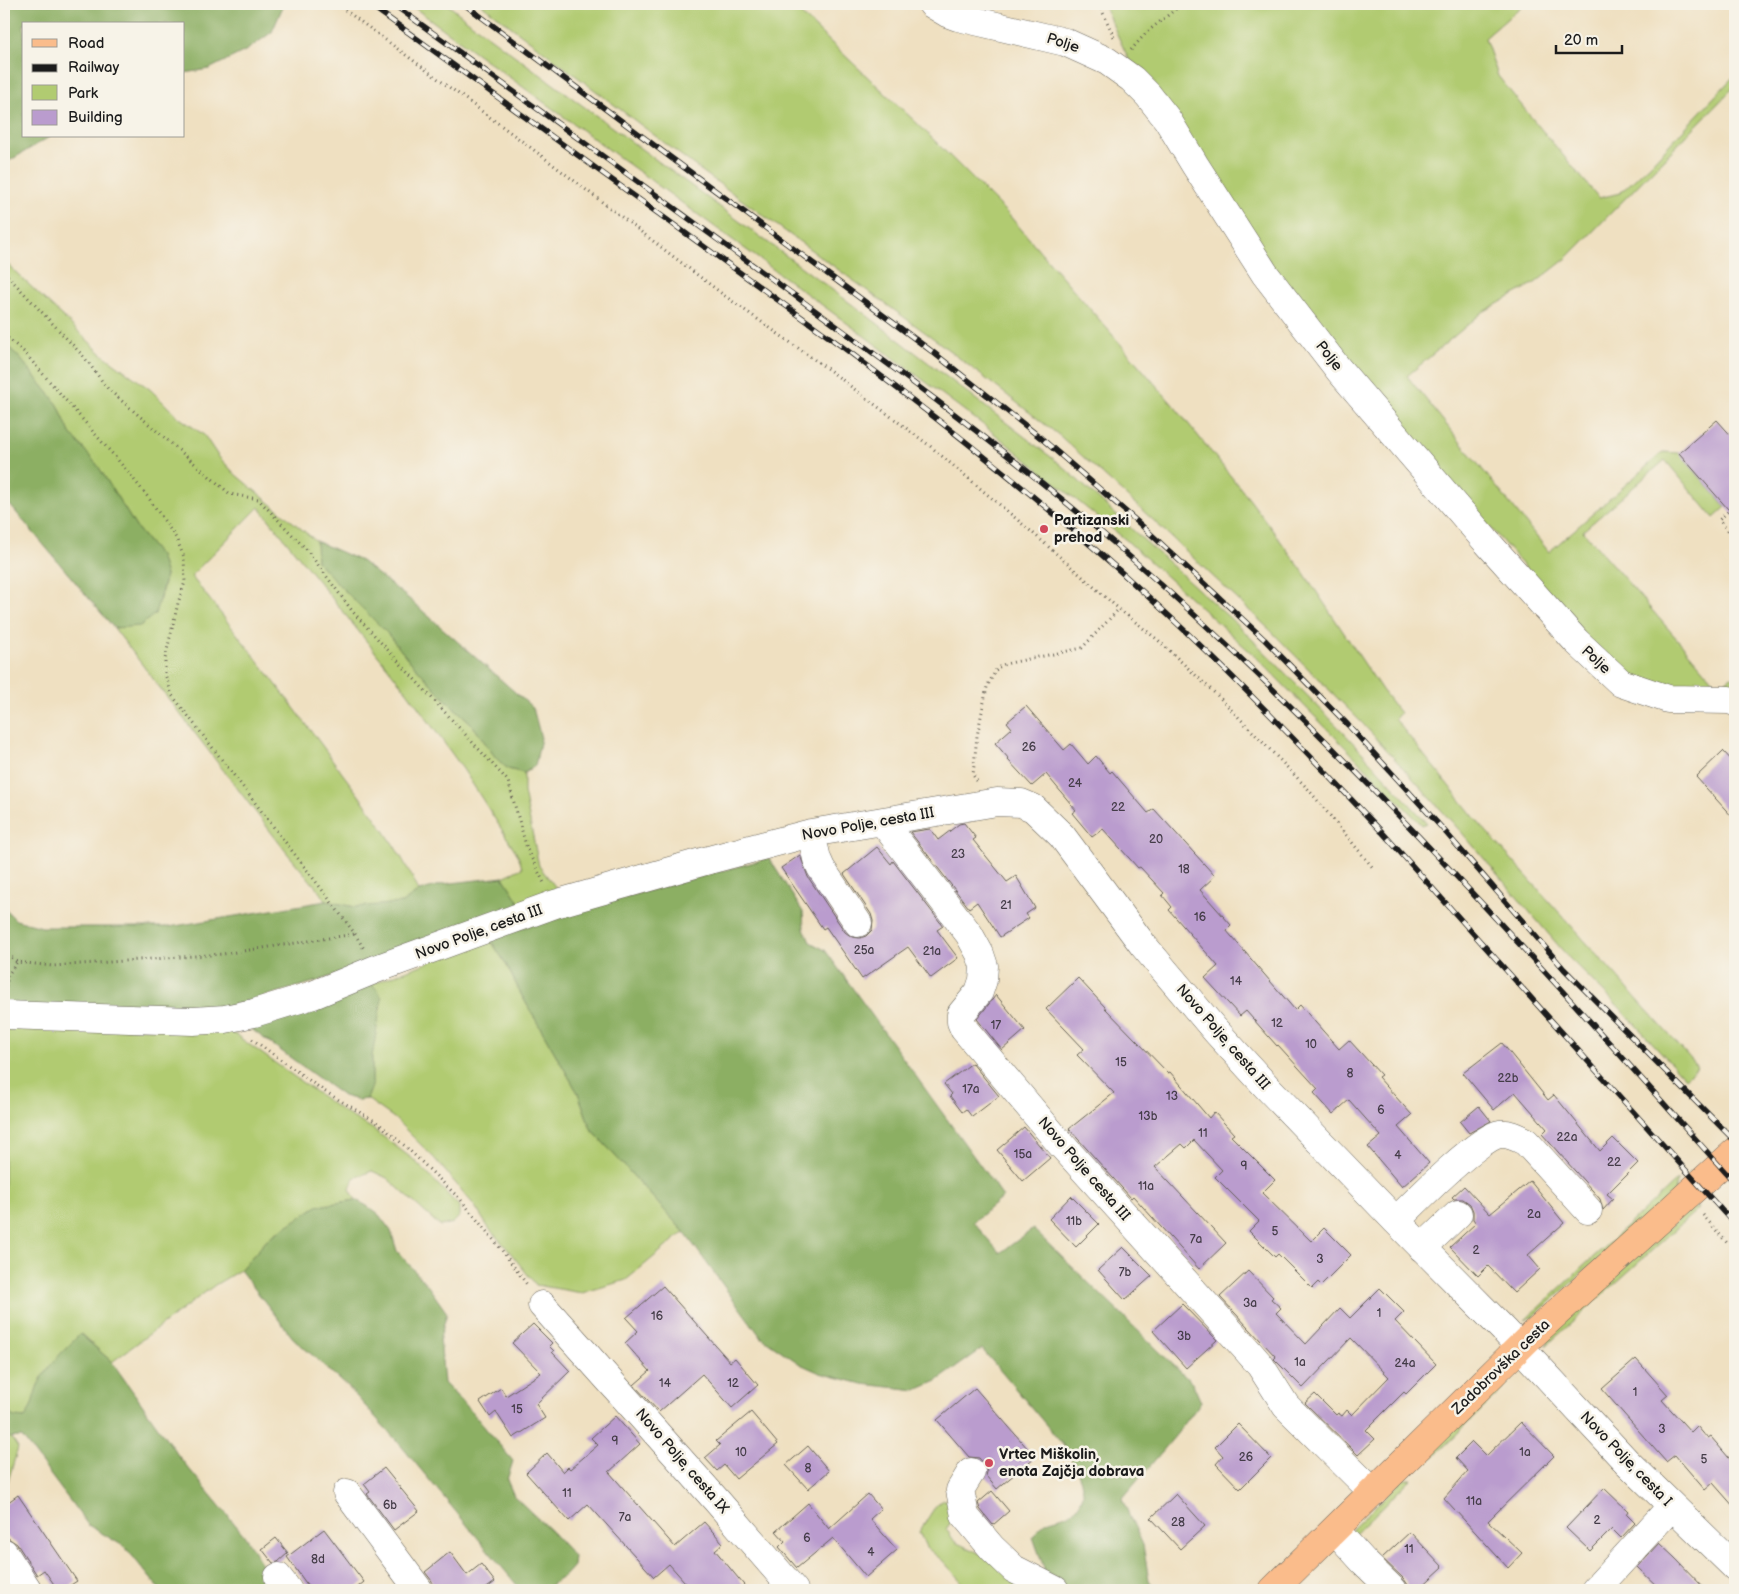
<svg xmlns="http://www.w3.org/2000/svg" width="1739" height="1594" font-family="'Balsamiq Sans',sans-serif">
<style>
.green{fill:#b1cb71;stroke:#667446}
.forest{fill:#8caf63;stroke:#546640}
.building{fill:#ba9cce}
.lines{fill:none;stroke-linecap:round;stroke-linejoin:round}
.minor-casing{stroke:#666156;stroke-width:29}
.major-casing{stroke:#666156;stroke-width:29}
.path{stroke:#666156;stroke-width:3;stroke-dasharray:1 4;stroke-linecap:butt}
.minor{stroke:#fff;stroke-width:28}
.major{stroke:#fabc8b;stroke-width:28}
.rail-casing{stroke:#1c1c1c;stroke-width:5.5}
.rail{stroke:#f7f3e8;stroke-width:4;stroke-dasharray:11;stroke-linecap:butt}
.poi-dot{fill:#d1495b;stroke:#f7f3e8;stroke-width:2}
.labels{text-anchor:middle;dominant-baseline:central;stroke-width:5;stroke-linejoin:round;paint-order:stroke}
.number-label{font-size:12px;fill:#443c48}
.street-label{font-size:15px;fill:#1c1c1c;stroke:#f7f3e8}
.poi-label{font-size:15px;font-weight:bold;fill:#1c1c1c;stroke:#f7f3e8;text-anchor:start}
</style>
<rect width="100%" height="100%" fill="#f7f3e8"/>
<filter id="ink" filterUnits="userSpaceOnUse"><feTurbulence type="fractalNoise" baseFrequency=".02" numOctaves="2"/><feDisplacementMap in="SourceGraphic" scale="10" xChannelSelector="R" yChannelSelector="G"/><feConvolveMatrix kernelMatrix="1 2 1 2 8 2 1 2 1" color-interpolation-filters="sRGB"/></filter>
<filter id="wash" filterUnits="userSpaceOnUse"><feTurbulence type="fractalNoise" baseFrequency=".0096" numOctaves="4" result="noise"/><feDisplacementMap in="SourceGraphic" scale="20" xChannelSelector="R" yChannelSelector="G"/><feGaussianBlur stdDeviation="1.12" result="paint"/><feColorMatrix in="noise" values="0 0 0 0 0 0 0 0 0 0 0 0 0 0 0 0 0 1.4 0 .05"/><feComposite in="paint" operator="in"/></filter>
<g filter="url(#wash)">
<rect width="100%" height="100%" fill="#efe0c1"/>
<!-- green -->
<path class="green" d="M409,4H447L472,24L865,314L1060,464L1243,630L1345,734L1427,823L1422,825L1257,658L1126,540L986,427L855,329Z
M481,4H790L920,126L1008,214L1174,406L1250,500L1302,570L1382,690L1400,713L1395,719L1478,822L1698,1067L1685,1078L1621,1009L1569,958L1463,834L1364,725L1270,630L1153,520L1060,436L937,341L699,169Z
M1103,4H1524L1485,38L1498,76L1531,117L1599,198L1620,193L1650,165L1735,75V86L1567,258L1535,283L1483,312L1407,376L1549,552L1663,452L1679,453L1726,507L1714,518L1665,460L1583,531L1719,687L1731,677L1733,678C1735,686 1730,688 1724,692L1644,684L1602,656L1311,321L1130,62Z
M4,261L102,354L151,390L177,416L204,435L218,456L236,475L316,541L317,561L344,590L387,633L408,659L447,701L471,723L496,758L508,769L524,773V792L539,866L561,894L522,907L503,877L522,868L518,855L463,769L408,693L259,507L191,576C243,641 294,706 342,773C370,810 400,849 419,891L402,903L376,907H355L326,901L321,893L287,853L114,628L140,625L160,599L166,575L160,556L136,527L98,466L70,433L58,405L19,357L4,343Z
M490,939L506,964L522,996L578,1093L591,1129L684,1232L626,1280L582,1293L536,1285L505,1246L490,1230L474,1205L435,1159L394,1118L367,1099L372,1086L371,984Z
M4,1025L229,1030L345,1113L373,1129L414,1160L459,1206V1217L453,1223L440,1226L387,1178L372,1171L354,1178L350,1189L356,1200L318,1206L270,1237L240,1270L215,1285L112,1362L81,1334L38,1385L31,1410L25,1418L14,1417L4,1409Z
M1677,1180L1675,1191L1534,1316L1525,1320Z
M1691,1208H1699L1546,1346L1552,1332Z
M1504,1380L1508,1384L1425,1465L1423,1458Z
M4,1427L18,1448L4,1494Z
M1403,1479H1411L1352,1537V1529Z
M944,1500L951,1502L959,1511L946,1529L955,1542L1042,1582L1044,1568L1067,1590H969L943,1561L926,1547L919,1532L937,1504Z"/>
<!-- forest -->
<path class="forest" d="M4,4H284L272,32L247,50L209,69L184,73V24H24V136H51L4,164Z
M4,343L19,357L58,405L70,433L98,466L136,527L160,556L166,575L155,614L140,626L114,628L4,498Z
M316,541L361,561L408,598L533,708L541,738L535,766L524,773L508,769L496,758L471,723L447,701L408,659L387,633L344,590L317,561Z
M769,858L803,912L804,928L810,942L825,950L1003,1197L973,1222L1000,1253L1033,1229L1193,1384L1201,1402L1176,1435L1122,1499L1143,1545L1149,1580L1156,1590H1067L1044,1568L1033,1537C1048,1514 1050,1523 1070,1513C1077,1510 1084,1498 1083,1491C1083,1480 1069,1454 1063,1445L982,1349L937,1381L916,1390L862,1384L820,1373L800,1364L761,1337L684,1232L591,1129L578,1093L522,996L506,964L490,939L562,914Z
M503,877L522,907L318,981L210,1012L4,1007V908L16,920L42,927H169L326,901L355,907L402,903L419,891L443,884Z
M371,984L377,989L382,998L372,1057V1086L367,1099L358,1100L343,1096L247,1026Z
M356,1200L367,1206L379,1215L391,1231L397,1251L428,1286L447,1313L440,1338L444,1383L471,1411L513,1461L507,1480L514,1496L552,1532L574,1556L573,1566L563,1577L543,1590H521L397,1441L348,1387L293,1338L240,1270L270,1237L317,1206Z
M80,1334L112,1362L180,1458L244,1535L278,1590H160L125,1547L88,1525L22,1437L4,1438V1409L14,1417L25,1418C33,1407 33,1397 38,1385C47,1365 65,1350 80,1334Z"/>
<g id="blocks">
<!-- building -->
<path class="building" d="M1717,420L1735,440V517L1679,453Z
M1026,706L1064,750L1071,744L1088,764L1096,756L1110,773L1112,771L1148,813L1154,809L1215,876L1200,890L1231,925L1226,930L1295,1010L1300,1005L1339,1049L1349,1040L1381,1075L1378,1077L1412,1115L1398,1127L1429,1163L1402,1187L1368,1147L1381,1136L1349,1100L1333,1114L1314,1093L1318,1089L1278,1045L1277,1046L1246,1011L1240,1016L1205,978L1218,966L1169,910L1172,907L1162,895L1164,893L1140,867L1138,868L1103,829L1092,837L1072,813L1076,810L1046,774L1032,786L1008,760L1009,759L995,743L1012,728L1007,722Z
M1723,751L1735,764V820L1696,777Z
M964,823L976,838L973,840L1007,882L1016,876L1035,908L1026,914L1029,918L1000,937L977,902L969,908L910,832L930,829L938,840L959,824Z
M877,847L891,864L893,861L943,926L937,930L958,958L931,978L908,947L862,979L826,927L823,929L781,868L800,855L808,877L845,932L852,937L860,938L866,936L872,930L873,921L871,914L844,874Z
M1078,978L1105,1007V1008L1168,1073L1170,1072L1209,1118L1214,1112L1234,1134L1231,1136L1275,1180L1262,1193L1311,1241L1324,1228L1351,1255L1321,1285L1318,1282L1312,1288L1278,1254L1275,1257L1249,1231L1259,1221L1215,1177L1222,1170L1194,1140L1186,1148L1182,1144L1155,1167L1226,1243L1199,1269L1133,1196L1131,1198L1069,1129L1114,1093L1077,1055L1084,1049L1046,1009Z
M996,995L1025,1030L1002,1050L977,1019Z
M1502,1043L1548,1100L1554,1095L1600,1151L1613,1138L1638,1163L1607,1194L1613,1199L1603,1210L1600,1199L1542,1134L1547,1129L1515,1092L1494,1110L1463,1073Z
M972,1063L999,1096L972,1117L966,1109L962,1112L950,1096L952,1094L944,1084Z
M1479,1106L1491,1121L1469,1133L1460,1122Z
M1024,1127L1050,1158L1023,1181L997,1150Z
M1530,1181L1564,1223L1528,1255L1540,1269L1514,1293L1488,1266L1478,1276L1450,1247L1476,1223L1473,1219V1211L1470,1204L1463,1199H1454L1452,1197L1464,1186L1490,1214Z
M1071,1196L1099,1224L1076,1247L1049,1219Z
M1123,1247L1152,1276L1125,1300L1098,1270Z
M1248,1271L1273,1297L1271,1299L1281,1308L1276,1313L1306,1344L1340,1308L1350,1318L1380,1288L1404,1312L1395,1321L1436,1364L1406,1394L1404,1392L1366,1430L1375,1439L1358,1455L1305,1403L1315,1394L1336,1415L1338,1413L1342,1416L1347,1410L1352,1415L1389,1377L1351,1338L1303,1388L1274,1359L1276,1357L1220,1297Z
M663,1286L730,1362L735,1358L758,1385L732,1408L702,1374L659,1412L634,1385L650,1371L625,1343L638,1331L626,1318Z
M1182,1304L1217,1340L1186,1368L1153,1331Z
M533,1324L552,1343L549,1346L554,1351L552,1352L570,1371L536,1404L545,1418L513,1438L496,1412L490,1417L480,1402L501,1388L506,1396L541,1373L512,1343Z
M1636,1359L1668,1395L1662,1400L1691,1432L1697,1426L1708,1439L1711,1437L1735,1465V1508L1713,1483L1705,1490L1675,1455L1666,1462L1602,1389Z
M975,1388L1035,1457L997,1489L986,1476L987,1472L984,1464L979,1458L969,1457L937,1420Z
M751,1412L778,1444L736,1479L724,1465L717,1471L705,1458L720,1445L716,1441Z
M615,1416L640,1444L609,1472L675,1547L704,1522L723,1543L715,1550L748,1590H692L669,1564L654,1577L588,1504L569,1521L526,1473L547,1453L563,1472L568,1467L570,1469L598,1445L591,1438Z
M1521,1422L1554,1456L1488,1521L1522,1553L1508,1568L1444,1498L1468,1471L1456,1458L1472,1442L1486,1456Z
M1238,1424L1271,1458L1240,1489L1216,1464L1223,1456L1215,1447Z
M808,1446L829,1471L808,1489L786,1465Z
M384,1468L419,1511L394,1530L367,1494L370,1492L364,1484Z
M1604,1488L1628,1511L1626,1514L1635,1523L1621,1538L1612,1529L1590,1551L1566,1528Z
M992,1491L1009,1511L993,1525L980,1509L978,1503Z
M868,1494L881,1509L870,1519L897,1550L866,1577L833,1538L797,1568L779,1547L785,1541L776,1531L808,1503L829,1529Z
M1176,1494L1205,1526L1180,1549L1151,1518Z
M18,1495L77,1581L63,1590H58L44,1570L37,1575L17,1544L8,1538L4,1533V1505Z
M324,1529L364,1582L354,1590H311L287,1557Z
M1410,1532L1443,1567L1418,1590H1408V1585L1404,1579L1382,1558Z
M276,1538L288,1553L278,1562L273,1563L262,1549Z
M1659,1543L1675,1558L1706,1590H1661L1637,1567Z
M450,1552L467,1575L481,1564L495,1582L484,1590H434L432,1581L425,1572Z"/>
</g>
</g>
<g filter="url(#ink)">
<use href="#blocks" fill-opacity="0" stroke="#666156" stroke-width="1"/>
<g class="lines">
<!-- minor casing -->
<g class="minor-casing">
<path id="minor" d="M932,4L947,13L958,17L1065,42L1107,61L1132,79L1148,95L1167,119L1195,165L1265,274L1339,370L1486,541L1576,641L1621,683L1668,699L1729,700L1735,702
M882,821L969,934L980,954L984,966L983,980L979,992L961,1014V1022L964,1029L1058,1141L1247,1350L1260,1365L1286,1406L1373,1492
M811,833L817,859L821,868L858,923
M4,1015L193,1021L225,1019L254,1013L313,995L376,969L555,904L705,861L811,833L997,802L1021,803L1033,808L1062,836L1143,945L1215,1030L1266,1086L1396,1221L1504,1330L1627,1462L1735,1567
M1396,1221C1413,1204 1480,1136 1500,1134C1510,1133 1518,1138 1526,1142L1588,1210
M1422,1248L1458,1214
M542,1305L717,1501L794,1590
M971,1472L960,1490L965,1516L992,1548L1014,1569L1055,1590
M347,1493L419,1590
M1335,1530L1364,1562L1393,1590
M4,1553L28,1590
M278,1577L288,1590
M1595,1590L1672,1506"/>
</g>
<!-- major casing -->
<g class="major-casing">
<path id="major" d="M1273,1590L1531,1336L1735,1152"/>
</g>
<!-- path -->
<path class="path" d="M337,4L530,147L725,296L829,370L930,446L1026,527L1119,609L1158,640L1220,698L1308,789L1374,869
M1099,4L1114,37
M1131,50L1147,32L1182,4
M4,272L84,357L108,389L230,494L258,499L307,550L353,612L508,781L527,849L544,883
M4,335L24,352L122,465L148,497L176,538L184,557L185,582L178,603L165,659V674L172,695L323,891L355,934L364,949
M1735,505L1719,520L1735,539
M977,781L973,775L977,736L987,687L997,668L1005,664L1082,648L1119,609
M4,951L17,962L53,966L223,954L355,934
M5,991L8,975L17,962
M252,1039L324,1091L378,1123L406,1147L461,1200L501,1249L528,1286
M1726,1128L1735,1120
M1703,1215L1728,1244"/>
<!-- minor -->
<use href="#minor" class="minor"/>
<!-- major -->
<use href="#major" class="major"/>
<!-- rail casing -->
<g class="rail-casing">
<path id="rail" d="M369,4L840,345C944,423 1046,503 1142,591C1226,667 1304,749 1382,832L1735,1225
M393,4C512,90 631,177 750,263C874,353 998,443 1114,543C1339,738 1537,962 1735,1183
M464,4L934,353L1041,438L1140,524L1265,640L1348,725L1441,827L1564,969L1735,1141"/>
</g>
<!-- rail -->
<use href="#rail" class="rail"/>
</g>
</g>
<!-- markers -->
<g class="poi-dot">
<circle cx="1044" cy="529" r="5"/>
<circle cx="989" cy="1463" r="5"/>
</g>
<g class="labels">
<!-- number labels -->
<g class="number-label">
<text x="1029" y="747">26</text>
<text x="1075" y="783">24</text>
<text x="1118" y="807">22</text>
<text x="1156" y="839">20</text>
<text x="958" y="854">23</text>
<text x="1184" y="869">18</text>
<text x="1006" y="905">21</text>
<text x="1200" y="917">16</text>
<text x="864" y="950">25a</text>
<text x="932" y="951">21a</text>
<text x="1236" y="981">14</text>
<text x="1277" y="1023">12</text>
<text x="996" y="1025">17</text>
<text x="1311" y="1044">10</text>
<text x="1121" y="1062">15</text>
<text x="1350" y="1073">8</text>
<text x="1508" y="1078">22b</text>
<text x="971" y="1089">17a</text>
<text x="1172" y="1096">13</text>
<text x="1381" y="1110">6</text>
<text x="1148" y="1116">13b</text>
<text x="1203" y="1133">11</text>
<text x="1567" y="1137">22a</text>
<text x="1023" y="1154">15a</text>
<text x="1398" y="1155">4</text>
<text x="1614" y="1162">22</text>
<text x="1244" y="1166">9</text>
<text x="1146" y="1186">11a</text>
<text x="1534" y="1214">2a</text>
<text x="1074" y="1221">11b</text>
<text x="1275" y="1231">5</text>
<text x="1196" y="1239">7a</text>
<text x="1476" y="1250">2</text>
<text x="1320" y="1259">3</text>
<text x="1125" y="1272">7b</text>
<text x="1250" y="1303">3a</text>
<text x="1379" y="1313">1</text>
<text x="657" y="1316">16</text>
<text x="1184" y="1336">3b</text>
<text x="1300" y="1362">1a</text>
<text x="1405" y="1363">24a</text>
<text x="665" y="1383">14</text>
<text x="733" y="1383">12</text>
<text x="1635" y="1392">1</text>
<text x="517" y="1409">15</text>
<text x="1662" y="1429">3</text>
<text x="615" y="1441">9</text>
<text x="741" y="1452">10</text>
<text x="1525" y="1452">1a</text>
<text x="1246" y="1457">26</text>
<text x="1704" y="1459">5</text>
<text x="808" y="1468">8</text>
<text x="567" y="1493">11</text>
<text x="1474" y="1501">11a</text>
<text x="390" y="1505">6b</text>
<text x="625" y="1517">7a</text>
<text x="1597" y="1520">2</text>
<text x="1178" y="1522">28</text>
<text x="807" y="1538">6</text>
<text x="1409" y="1549">11</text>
<text x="871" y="1552">4</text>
<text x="318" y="1559">8d</text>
</g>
<!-- street labels -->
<g class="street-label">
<text transform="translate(1063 43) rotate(18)">Polje</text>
<text transform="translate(1329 356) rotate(52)">Polje</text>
<text transform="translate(1596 660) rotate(43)">Polje</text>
<text transform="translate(868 824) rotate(-10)">Novo Polje, cesta III</text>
<text transform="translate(479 932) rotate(-20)">Novo Polje, cesta III</text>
<text transform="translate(1223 1037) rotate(49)">Novo Polje, cesta III</text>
<text transform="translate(1084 1169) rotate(49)">Novo Polje cesta III</text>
<text transform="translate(1501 1367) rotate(-44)">Zadobrovška cesta</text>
<text transform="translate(1626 1459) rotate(46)">Novo Polje, cesta I</text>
<text transform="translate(682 1461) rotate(49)">Novo Polje, cesta IX</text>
</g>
<!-- poi labels -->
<g class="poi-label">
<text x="1054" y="520">Partizanski<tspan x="1054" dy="17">prehod</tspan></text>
<text x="999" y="1454">Vrtec Miškolin,<tspan x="999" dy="17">enota Zajčja dobrava</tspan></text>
</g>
</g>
<!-- margin -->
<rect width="1739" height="1594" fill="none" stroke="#f7f3e8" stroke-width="20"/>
<!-- legend -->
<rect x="22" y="22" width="162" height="115" fill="#f7f3e8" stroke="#9f9d96"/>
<rect x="32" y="39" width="25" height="8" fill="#fabc8b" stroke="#9f9d96"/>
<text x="68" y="48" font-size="15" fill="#1c1c1c">Road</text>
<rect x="32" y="64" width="25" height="8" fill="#1c1c1c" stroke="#9f9d96"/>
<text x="68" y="72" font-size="15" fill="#1c1c1c">Railway</text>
<rect x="32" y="85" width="25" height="15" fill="#b1cb71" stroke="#9f9d96"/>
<text x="68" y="98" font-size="15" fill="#1c1c1c">Park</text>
<rect x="32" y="110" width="25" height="15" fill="#ba9cce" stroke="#9f9d96"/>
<text x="68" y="122" font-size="15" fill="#1c1c1c">Building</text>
<!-- scale -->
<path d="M1556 45v8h66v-8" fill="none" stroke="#1c1c1c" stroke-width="2.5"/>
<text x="1564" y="45" font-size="15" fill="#1c1c1c" stroke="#f7f3e8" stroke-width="4" paint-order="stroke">20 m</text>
</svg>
